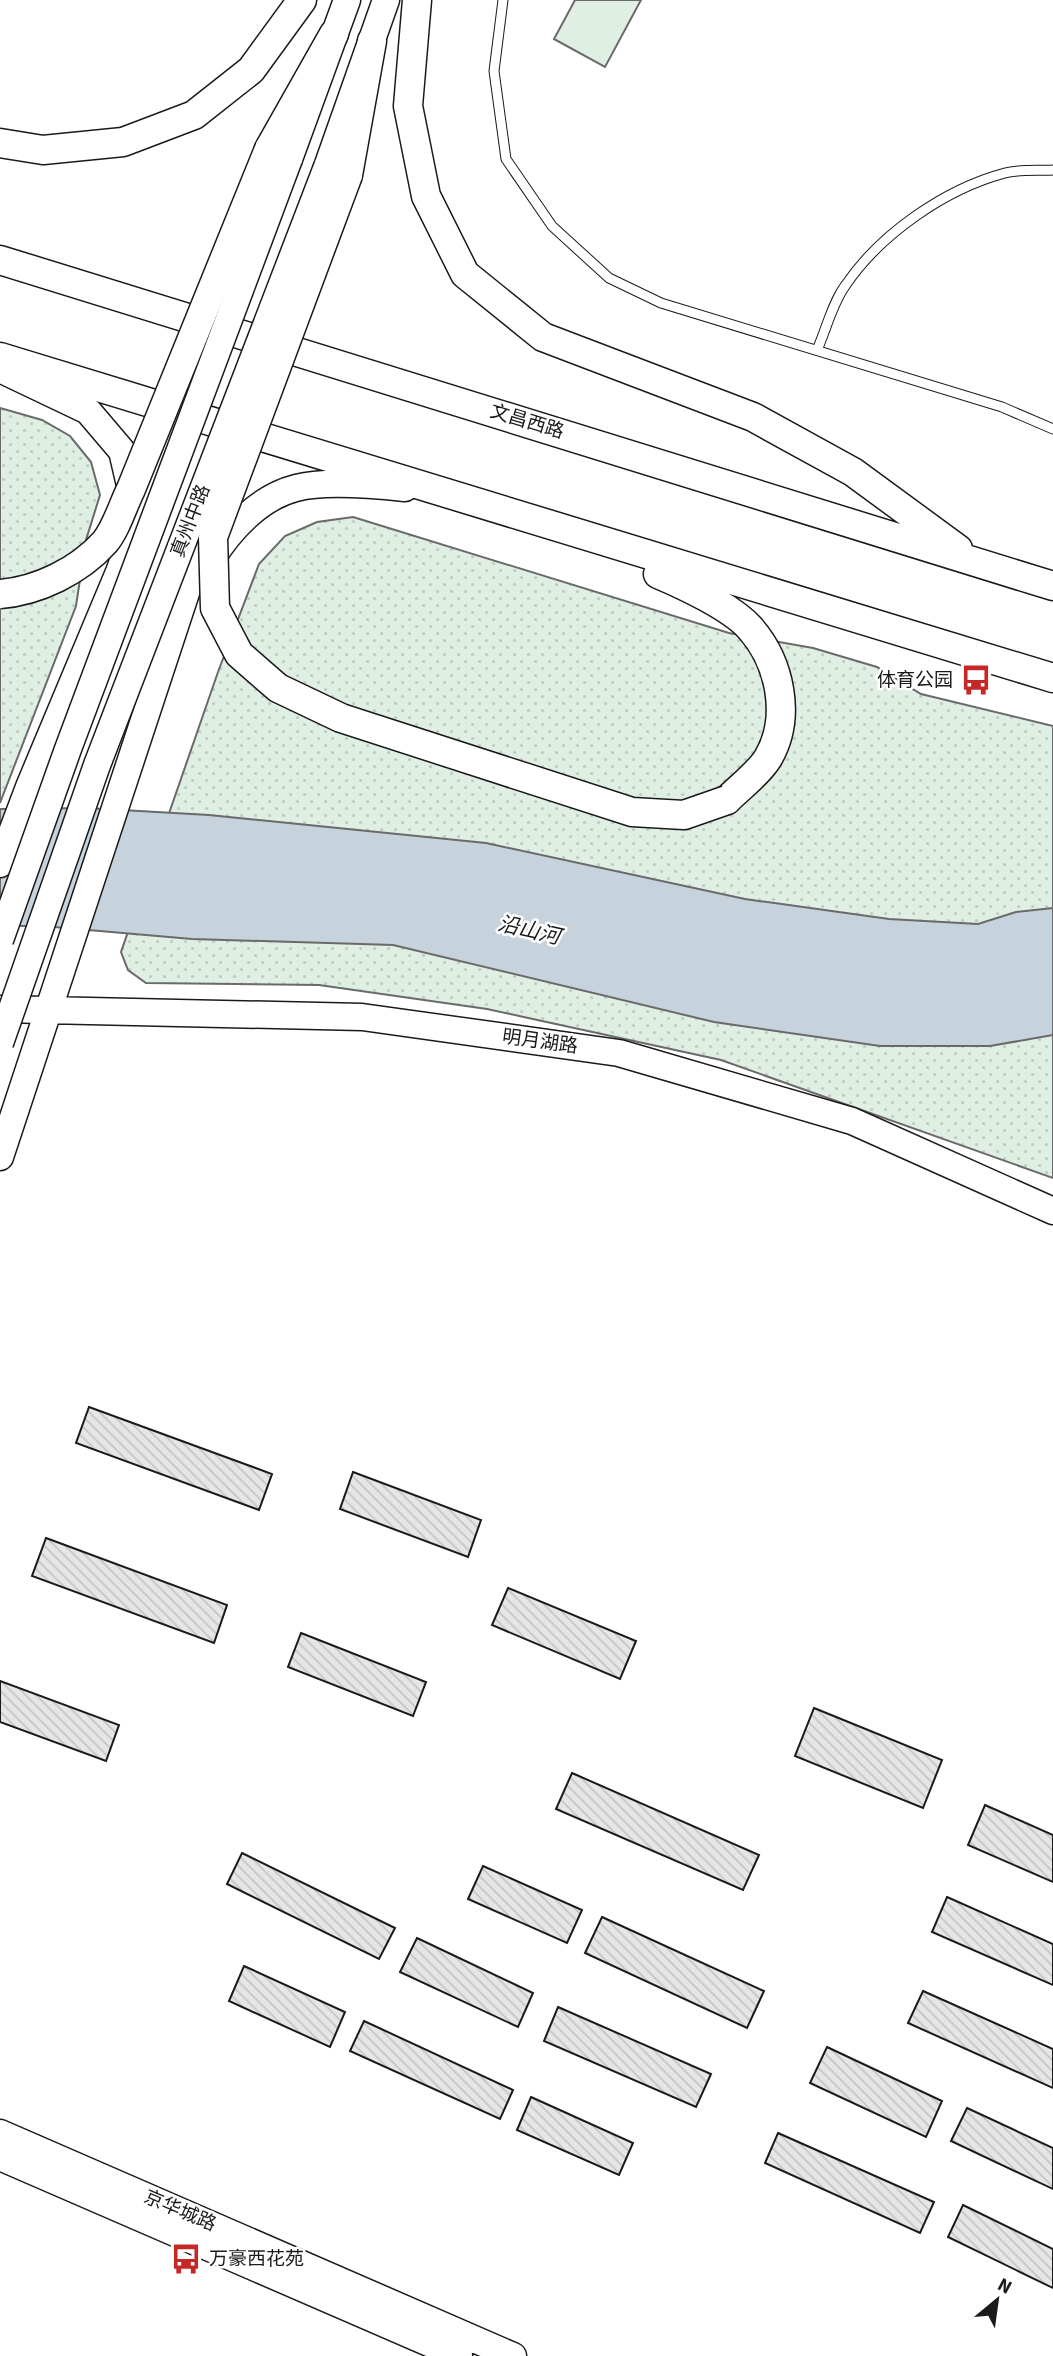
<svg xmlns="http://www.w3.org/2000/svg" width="1053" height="2356" font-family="'Source Sans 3','Noto Sans SC',sans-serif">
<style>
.grass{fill:url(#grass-dots);stroke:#6a6a6a;stroke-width:2}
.pitch{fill:#e0efe3;stroke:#6a6a6a;stroke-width:2}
.water{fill:#c6d2dc;stroke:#6a6a6a;stroke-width:2}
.building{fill:url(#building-back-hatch);stroke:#1a1a1a;stroke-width:2}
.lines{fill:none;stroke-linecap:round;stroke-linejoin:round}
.lane-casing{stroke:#1a1a1a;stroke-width:11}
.secondary-casing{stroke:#1a1a1a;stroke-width:29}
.primary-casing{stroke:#1a1a1a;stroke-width:31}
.lane{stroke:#fff;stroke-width:9}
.secondary{stroke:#fff;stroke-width:26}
.primary{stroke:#fff;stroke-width:28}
.secondary-bridge-casing{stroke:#1a1a1a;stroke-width:29;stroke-linecap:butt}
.primary-bridge-casing{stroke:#1a1a1a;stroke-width:31;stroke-linecap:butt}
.secondary-bridge{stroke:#fff;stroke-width:26}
.primary-bridge{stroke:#fff;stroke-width:28}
.labels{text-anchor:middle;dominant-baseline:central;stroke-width:5;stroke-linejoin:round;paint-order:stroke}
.street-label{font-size:19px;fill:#1a1a1a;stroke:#fff}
.poi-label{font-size:19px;fill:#1a1a1a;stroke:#fff;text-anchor:end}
.water-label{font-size:21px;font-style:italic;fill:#1a1a1a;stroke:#fff}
</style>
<defs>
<pattern id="grass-dots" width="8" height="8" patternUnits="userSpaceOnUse" patternTransform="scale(1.75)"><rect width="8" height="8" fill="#e0efe3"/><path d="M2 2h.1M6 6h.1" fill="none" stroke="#c0ccc2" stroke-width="1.8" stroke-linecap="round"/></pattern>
<pattern id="building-back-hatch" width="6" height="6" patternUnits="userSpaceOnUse" patternTransform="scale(1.75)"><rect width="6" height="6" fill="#e6e6e6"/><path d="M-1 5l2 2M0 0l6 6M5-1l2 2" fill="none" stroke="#c5c5c5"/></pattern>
</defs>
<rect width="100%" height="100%" fill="#fff"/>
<!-- grass -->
<path class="grass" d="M0,408L42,420L70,436L91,462L100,495L86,540L76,606L0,803Z
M353,517L729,633L813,648L877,667L921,694L1053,726V1178L721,1060L487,1009L319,985L146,983L128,970L121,952L218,672L259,564L285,536L317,522Z"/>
<!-- pitch -->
<path class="pitch" d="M575,0H641L605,67L554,39Z"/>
<!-- water -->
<path class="water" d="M87,808L209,815L486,843L745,899L889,919L978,924L1016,912L1053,908V1035L990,1046H880L714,1022L393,945L192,939L42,926H0V809Z"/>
<!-- building -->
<path class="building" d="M89,1407L272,1474L259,1510L76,1443Z
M353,1472L481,1520L468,1557L340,1509Z
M46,1538L227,1605L214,1643L32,1576Z
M508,1588L636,1641L620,1679L492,1625Z
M301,1633L426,1682L413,1716L288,1667Z
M0,1681L119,1725L106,1761L0,1722Z
M814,1708L942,1760L923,1808L795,1756Z
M572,1773L759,1855L743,1890L556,1809Z
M985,1805L1053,1835V1882L968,1845Z
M242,1853L395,1928L379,1959L227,1884Z
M483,1866L582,1910L567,1943L468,1899Z
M947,1897L1053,1944V1985L932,1932Z
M602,1917L764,1991L747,2028L585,1953Z
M417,1938L533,1993L518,2027L400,1972Z
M244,1966L345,2012L330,2047L229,2001Z
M923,1991L1053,2049V2088L908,2023Z
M558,2007L711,2074L696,2107L544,2041Z
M364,2021L513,2090L500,2119L350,2051Z
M827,2047L942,2101L926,2137L810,2083Z
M531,2097L633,2143L619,2175L517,2130Z
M967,2108L1053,2148V2189L951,2141Z
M778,2133L934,2202L920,2233L765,2163Z
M963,2205L1053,2249V2288L948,2237Z"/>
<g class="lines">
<!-- lane casing -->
<g class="lane-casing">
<path id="lane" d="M503,0L494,71L506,159L552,226L609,278L661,303L1002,407L1053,429
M817,350C826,330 832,304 845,286C880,234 945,189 1005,173C1020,169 1037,171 1053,170"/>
</g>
<!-- secondary casing -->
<g class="secondary-casing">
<path id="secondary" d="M289,159L347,0
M327,167L386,0
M0,369L88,411L122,451L133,498
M211,560C230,529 260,497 296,488C325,480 376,485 405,488
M0,864L29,787L119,572L213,326
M0,1009L362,1017L619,1053L852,1121L1053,1211
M0,1157L210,520
M0,2133L513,2356
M0,2157L459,2356"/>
</g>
<!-- primary casing -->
<g class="primary-casing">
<path id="primary" d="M417,0L408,106L426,196L465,274L543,337L753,417L853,472L958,549
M0,143L43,150L123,142L194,115L251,70L302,0
M269,149L334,34
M348,175L372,41
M0,260L1053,586
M0,357L1053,678
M658,574C684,585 731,607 750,628C780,662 792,717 768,758C759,773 740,787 727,800"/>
</g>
<!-- lane -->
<use href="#lane" class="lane"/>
<!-- secondary -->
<use href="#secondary" class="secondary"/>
<!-- primary -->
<use href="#primary" class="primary"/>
<!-- secondary-bridge casing -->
<g class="secondary-bridge-casing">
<path id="secondary-bridge" d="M0,940L68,749L289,159
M0,1043L97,765L327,167"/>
</g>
<!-- primary-bridge casing -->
<g class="primary-bridge-casing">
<path id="primary-bridge" d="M348,175L213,537L215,608L239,654L278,688L341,718L632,812L684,815L727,800
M0,594C38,591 79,571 105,542C116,529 123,505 131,489L269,149"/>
</g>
<!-- secondary-bridge -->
<use href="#secondary-bridge" class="secondary-bridge"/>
<!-- primary-bridge -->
<use href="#primary-bridge" class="primary-bridge"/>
</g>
<!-- icons -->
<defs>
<g id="bus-bare" transform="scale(2.415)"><path d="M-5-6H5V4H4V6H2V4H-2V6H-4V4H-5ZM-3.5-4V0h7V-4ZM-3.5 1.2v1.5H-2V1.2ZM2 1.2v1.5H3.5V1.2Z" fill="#c62828" stroke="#fff" stroke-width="2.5" paint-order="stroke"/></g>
</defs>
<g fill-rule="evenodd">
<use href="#bus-bare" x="976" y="680"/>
<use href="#bus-bare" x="186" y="2259"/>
</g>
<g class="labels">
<!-- street labels -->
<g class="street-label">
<text transform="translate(527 422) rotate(17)">文昌西路</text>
<text transform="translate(191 521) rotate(-69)">真州中路</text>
<text transform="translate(540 1042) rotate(8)">明月湖路</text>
<text transform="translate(180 2211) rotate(23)">京华城路</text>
</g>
<!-- poi labels -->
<g class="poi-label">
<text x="953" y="680">体育公园</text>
<text x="209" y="2259" text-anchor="start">万豪西花苑</text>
</g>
<!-- water labels -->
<g class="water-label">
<text transform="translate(529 930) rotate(13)">沿山河</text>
</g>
</g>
<!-- north arrow -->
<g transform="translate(997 2300) rotate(29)" stroke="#ffffff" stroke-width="5" paint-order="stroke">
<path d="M0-5L12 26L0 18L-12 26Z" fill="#1a1a1a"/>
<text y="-10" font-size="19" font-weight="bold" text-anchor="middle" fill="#1a1a1a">N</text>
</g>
</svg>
